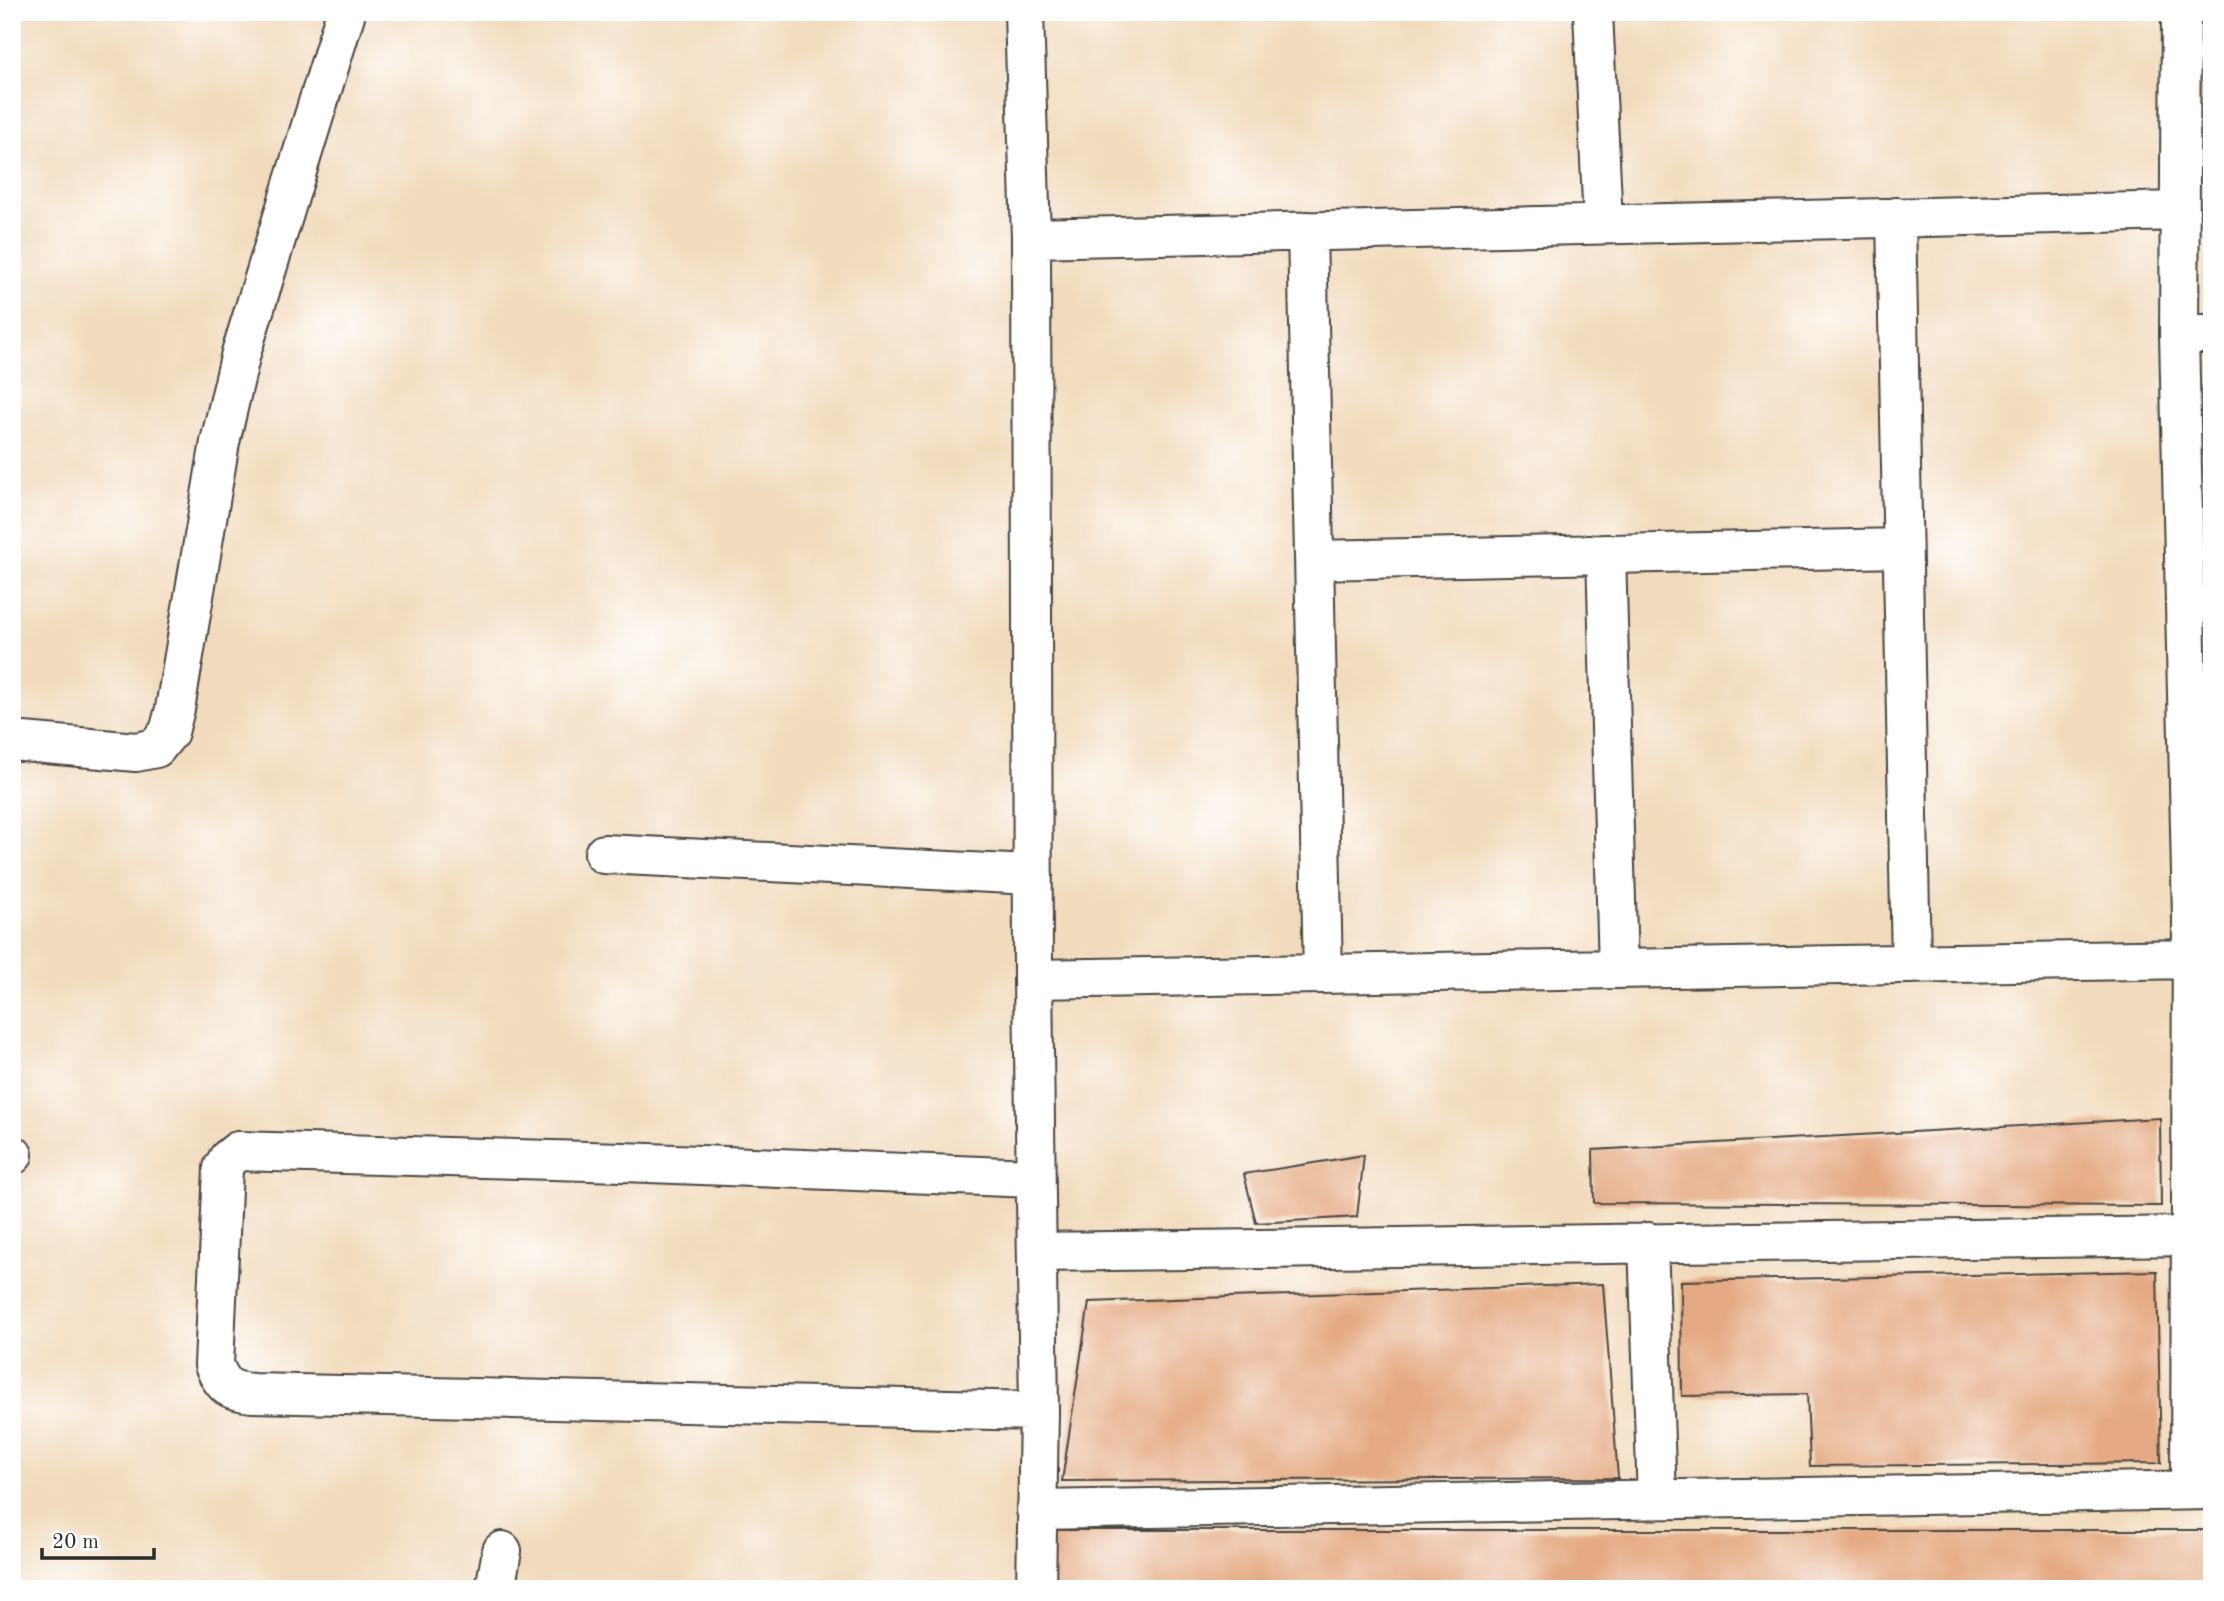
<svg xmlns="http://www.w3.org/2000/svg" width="2224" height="1601" font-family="'Old Standard TT',serif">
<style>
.building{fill:#e5aa83}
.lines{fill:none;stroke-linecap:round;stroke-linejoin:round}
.minor-casing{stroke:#494541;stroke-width:42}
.minor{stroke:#fff;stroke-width:38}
</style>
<rect width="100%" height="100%" fill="#fff"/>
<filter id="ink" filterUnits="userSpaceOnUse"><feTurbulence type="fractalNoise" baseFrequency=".0143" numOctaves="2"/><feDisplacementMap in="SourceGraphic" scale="14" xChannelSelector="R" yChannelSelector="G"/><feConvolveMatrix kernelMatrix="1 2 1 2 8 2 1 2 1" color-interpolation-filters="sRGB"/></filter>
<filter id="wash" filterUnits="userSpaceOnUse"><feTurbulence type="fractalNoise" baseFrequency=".00686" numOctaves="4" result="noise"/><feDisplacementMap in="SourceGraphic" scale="28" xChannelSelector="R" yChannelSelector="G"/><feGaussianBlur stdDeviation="1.57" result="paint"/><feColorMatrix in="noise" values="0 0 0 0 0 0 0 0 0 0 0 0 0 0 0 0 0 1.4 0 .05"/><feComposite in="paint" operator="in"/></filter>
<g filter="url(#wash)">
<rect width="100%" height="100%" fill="#f2dbbd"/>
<g id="blocks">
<!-- building -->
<path class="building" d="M2193,12H2212V149H2198Z
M2208,661H2212V687H2210Z
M2160,1118L2161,1206L1594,1203L1593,1150Z
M1364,1155L1357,1217L1256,1223L1244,1174Z
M2157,1271L2161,1463L1810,1466L1807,1394L1682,1396L1681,1281Z
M1603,1284L1618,1478L1062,1481L1089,1302Z
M1052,1530H2212V1589H1052Z"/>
</g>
</g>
<g filter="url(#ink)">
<use href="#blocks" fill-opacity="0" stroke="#494541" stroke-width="2"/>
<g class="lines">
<!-- minor casing -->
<g class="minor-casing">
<path id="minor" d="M1024,12L1031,238L1033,979L1039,1411L1036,1589
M1593,12L1603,224
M2181,12L2179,334L2192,918L2190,1489
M1896,217L1911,964
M1307,231L1323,974
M1031,238L2180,211
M2179,334H2212
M1606,554L1618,969
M1315,560L1902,548
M12,741L136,752L156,748L169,732L175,709L220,442L241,353L346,12
M604,854L1033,875
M1033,979L2192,959
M12,1155H13
M1035,1178L623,1162L238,1151L228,1159L223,1168L214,1365C223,1387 229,1391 253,1393L1039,1411
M1648,1242L1657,1499
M1037,1252L2190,1236
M1036,1510L2212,1490
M495,1589L502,1551"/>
</g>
<!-- minor -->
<use href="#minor" class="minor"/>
</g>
</g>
<!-- margin -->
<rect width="2224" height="1601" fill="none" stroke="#fff" stroke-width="42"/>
<!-- scale -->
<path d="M42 1548v10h112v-10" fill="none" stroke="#2b2b2b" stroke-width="3.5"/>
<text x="52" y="1548" font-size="21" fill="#2b2b2b" stroke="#ffffff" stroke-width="5" paint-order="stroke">20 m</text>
</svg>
